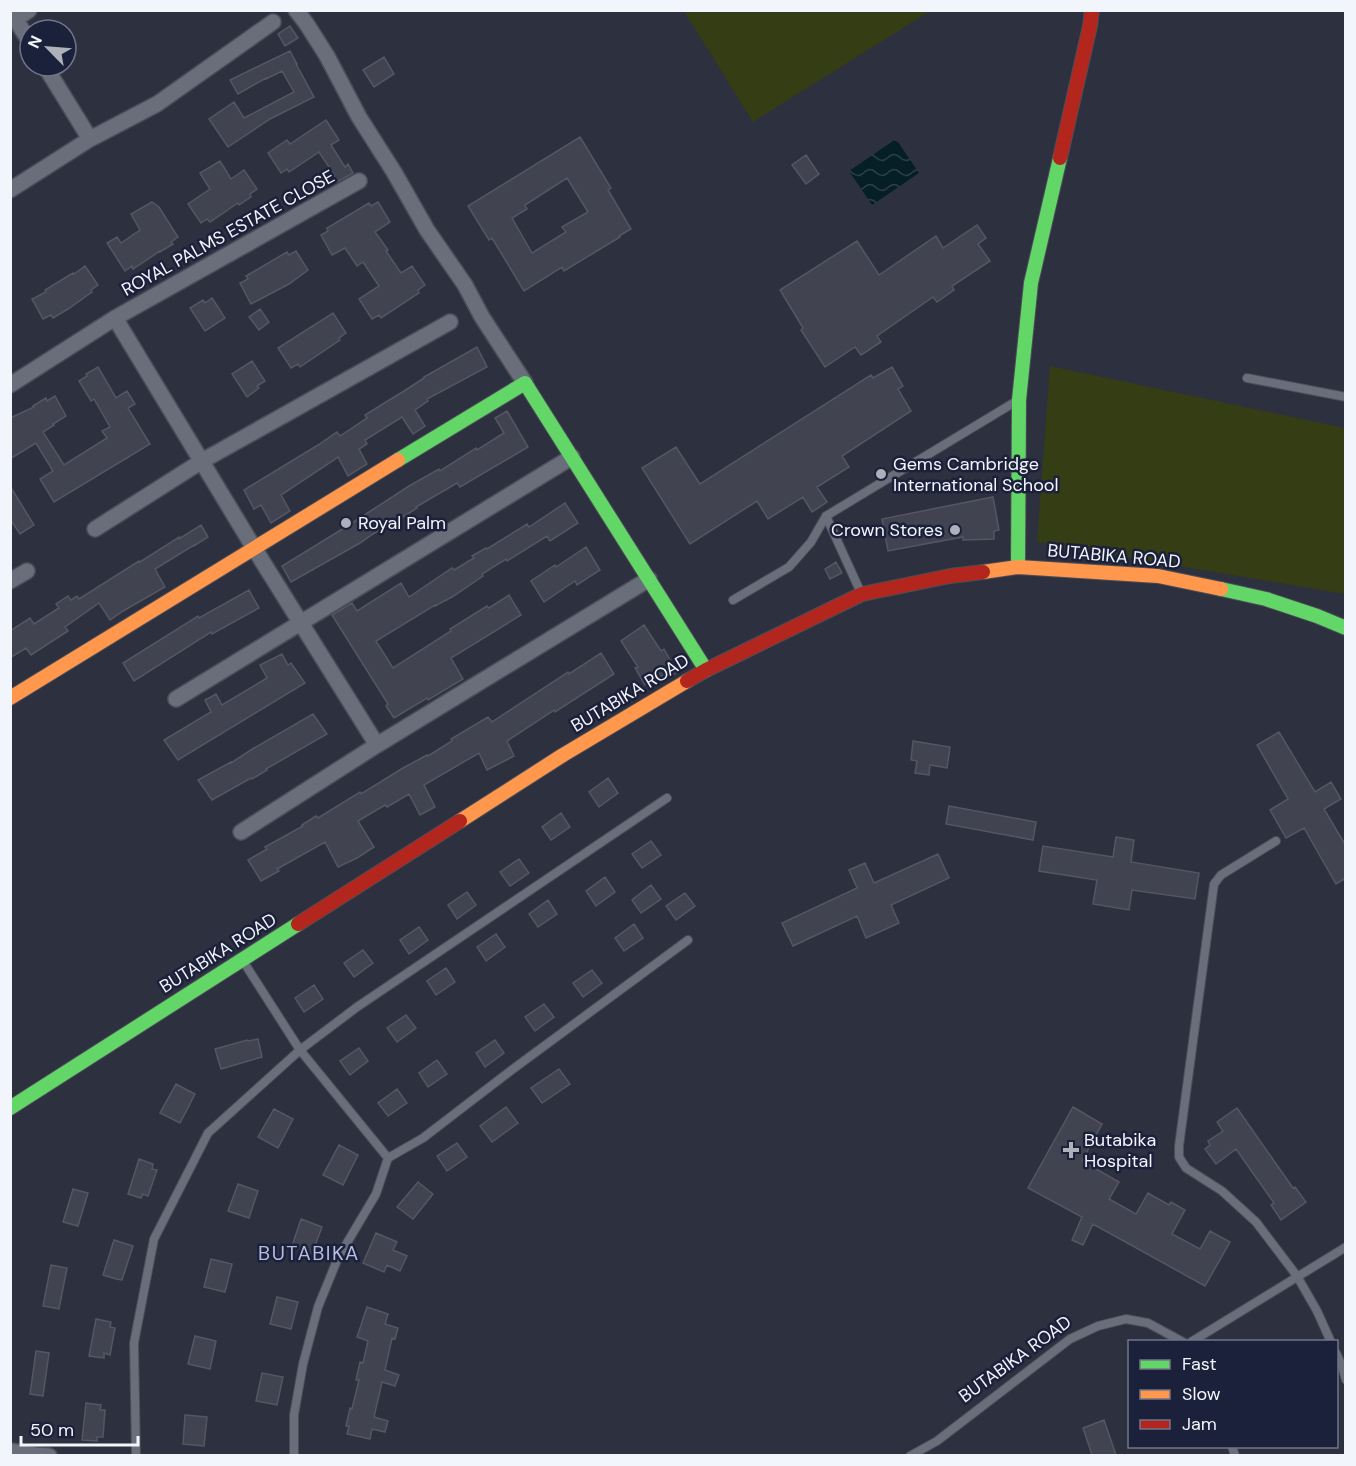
<svg xmlns="http://www.w3.org/2000/svg" width="1356" height="1466" font-family="'DM Sans',sans-serif">
<style>
.garden{fill:#353d14}
.water{fill:url(#water-waves)}
.building{fill:#414450;stroke:#545763;stroke-width:1.5;fill-rule:evenodd}
.lines{fill:none;stroke-linecap:round;stroke-linejoin:round}
.lane-casing{stroke:#4b4d58;stroke-width:10}
.street-casing{stroke:#4b4d58;stroke-width:18}
.fast-casing{stroke:#4b4d58;stroke-width:16}
.slow-casing{stroke:#4b4d58;stroke-width:16}
.jam-casing{stroke:#4b4d58;stroke-width:16}
.lane{stroke:#6a6d7a;stroke-width:8}
.street{stroke:#6a6d7a;stroke-width:15}
.fast{stroke:#63d668;stroke-width:14}
.slow{stroke:#ff974d;stroke-width:14}
.jam{stroke:#b3261e;stroke-width:14}
.poi-dot{fill:#aeb0ba;stroke:#1c213b;stroke-width:2}
.labels{text-anchor:middle;dominant-baseline:central;stroke-width:5;stroke-linejoin:round;paint-order:stroke}
.street-label{font-size:18px;fill:#f3f5fc;stroke:#1c213b}
.poi-label{font-size:18px;fill:#f3f5fc;stroke:#1c213b;text-anchor:start}
.neighbourhood-label{font-size:20px;letter-spacing:1.5px;fill:#b5bee0;stroke:#1c213b}
</style>
<defs>
<pattern id="water-waves" width="16" height="10" patternUnits="userSpaceOnUse" patternTransform="scale(1.5)"><rect width="16" height="10" fill="#061f26"/><path d="M0 5q4-4 8 0t8 0" fill="none" stroke="#2b4046"/></pattern>
</defs>
<rect width="100%" height="100%" fill="#2d303e"/>
<!-- garden -->
<path class="garden" d="M684,11H930L753,122Z
M1050,366L1345,428V594L1037,542Z"/>
<!-- water -->
<path class="water" d="M896,139L919,173L872,205L849,171Z"/>
<!-- building -->
<path class="building" d="M290,26L298,38L285,46L278,34Z
M290,51L297,64H296L314,97L270,119L228,147L209,119L234,102L244,118L294,92L282,71L266,79V78L238,94L230,80Z
M384,57L394,74L374,87L363,70Z
M326,120L339,140L331,145L345,167L348,164L353,173L337,182L333,173L319,152L289,172L287,169L281,173L268,153L287,140L290,144Z
M580,137L611,188L608,190L631,229L619,236L620,237L564,271L562,267L524,291L492,238L489,240L468,206ZM567,178L588,212L562,227L566,232L532,253L512,218L527,209L525,205Z
M806,155L819,174L806,184L792,165Z
M220,161L231,179L244,170L257,189L250,194L251,197L239,205L238,203L210,222L207,219L201,223L188,204L210,189L200,173Z
M152,202L159,207L178,237L171,242L173,244L160,252V251L133,269L132,266L125,271L107,243L117,237L121,243L140,230L131,214Z
M378,202L390,222L375,232L388,250L386,251L401,273L412,266L425,285L418,290L419,293L381,318L379,315L372,319L359,299L379,286L363,262L357,266L345,248L332,255L321,235L328,231L327,228L339,221L369,203L371,206Z
M977,225L986,238L978,244L990,261L952,286L954,290L937,302L933,297L877,336L881,342L861,355L855,347L825,367L801,330L803,328L780,290L857,241L879,275L936,236L943,248Z
M296,251L308,270L289,284L251,304L240,283L248,279L246,276L287,252L289,255Z
M85,266L98,285L91,290L92,292L68,309L53,318L51,315L43,319L32,299L46,292L45,290L73,273L74,274Z
M212,298L225,318L205,331L190,308L203,300L205,303Z
M260,309L269,322L259,330L249,317Z
M333,313L346,333L339,338L340,340L300,367L298,364L291,368L278,348Z
M477,347L487,367L427,399L428,401L415,410L425,426L413,434L402,417L365,440L367,444L359,449L367,464L348,476L338,457L334,460L281,495L290,511L271,523L261,505L254,509L244,490L318,445L337,432L340,436L367,418L365,415L386,402L404,391L424,378V377Z
M252,361L265,381L257,386L259,388L247,397L232,374Z
M98,367L116,398L127,391L135,404L128,408L150,444L54,502L40,479L53,471L36,443L10,459V418L34,407L33,406L46,398L47,401L55,396L66,416L53,424L54,425L43,432L64,465L107,438L102,431L110,427L94,399L91,401L79,381L87,376L86,374Z
M892,367L903,386L898,389L911,411L842,456L849,467L817,487L827,502L812,512L803,497L768,519L757,501L690,544L642,468L676,447L700,484L871,375L873,378Z
M507,411L528,447L460,487L457,483L416,507L417,508L403,517V516L373,534L360,543L291,582L282,566L349,525L409,486L439,469L440,471L476,448L477,450L504,433L495,418Z
M10,486L34,525L20,534L10,519Z
M993,497L999,530L994,531V539L963,540V537L888,551L882,519Z
M565,503L578,523L550,541L547,536L507,561L506,559L482,574L483,576L452,597L435,606V605L376,641L393,668L451,631L450,629L487,606L489,608L509,595L521,615L451,658L463,679L428,700L427,698L394,718L386,706L388,704L332,615L352,603L357,611L401,583L409,597L452,568L454,570L474,558L472,556L486,548L487,549L527,524L529,527Z
M201,525L208,537L194,546V545L155,569L165,587L123,611L110,620L99,603L65,627L68,631L31,655L26,648L10,658V631L30,618L34,624L59,608L56,604L68,596L71,600L77,596L79,599L139,561L140,562L179,537V539Z
M586,547L600,570L577,585L575,581L544,602L531,581L555,565L556,567Z
M836,562L842,573L830,579L825,569Z
M249,590L259,608L212,634L211,632L134,681L123,663L198,616L199,618Z
M644,625L661,651L664,649L677,672L673,675L661,676L645,685L635,668L638,667L621,641Z
M601,653L614,674L555,712L554,710L507,741L514,756L487,770L479,753L424,785L435,807L420,815L409,794L387,807L385,805L358,821L374,847L357,858L338,867L325,842L277,869L279,871L261,881L248,860L267,849L265,847L303,826L302,825L316,816L318,818L360,792L361,794L403,768L427,755L428,756L452,741L451,739L488,717L492,722L568,672L569,674Z
M282,654L288,665L291,663L305,683L178,760L164,740L211,712L205,700L216,694L222,705L267,678L260,665Z
M313,714L327,734L266,769L267,770L252,779L251,778L212,800L198,780L231,762V763L254,748Z
M1279,732L1315,792L1331,782L1341,799L1324,809L1346,846V878L1336,884L1304,828L1286,838L1270,810L1288,799L1257,745Z
M913,741L950,747L947,768L930,765L929,775L915,773L917,761L911,760Z
M608,778L618,793L599,807L589,792Z
M949,806L1036,822L1033,840L946,824Z
M561,813L570,827L551,840L542,827Z
M1116,837L1134,840L1131,862L1199,873L1195,899L1132,890L1129,910L1093,904L1097,880L1039,871L1043,846L1113,857Z
M651,841L661,855L642,868L632,854Z
M938,854L949,878L891,905L899,923L866,938L857,916L793,946L782,923L857,888L849,870L865,863L874,883Z
M519,859L529,873L510,886L500,872Z
M605,877L615,892L596,906L586,891Z
M651,885L661,899L641,913L632,900Z
M467,892L476,905L457,919L448,905Z
M685,893L695,906L676,920L666,906Z
M548,900L557,914L538,927L529,914Z
M634,924L643,938L624,951L615,938Z
M419,927L428,940L409,954L400,940Z
M496,934L505,947L486,961L477,947Z
M363,950L373,963L354,977L344,963Z
M446,968L455,982L436,995L427,981Z
M592,970L602,983L583,997L573,983Z
M314,985L323,999L304,1012L295,998Z
M544,1004L554,1017L535,1031L525,1017Z
M406,1015L416,1028L397,1042L387,1028Z
M258,1039L262,1057L221,1069L215,1049L247,1040L248,1041Z
M495,1040L504,1053L485,1067L476,1053Z
M359,1048L368,1061L350,1075L340,1061Z
M437,1060L447,1074L428,1087L419,1073Z
M559,1069L570,1084L542,1103L531,1088Z
M176,1084L195,1094L180,1123L160,1113Z
M397,1089L407,1103L388,1116L378,1103Z
M506,1107L518,1123L492,1142L480,1126Z
M1073,1107L1102,1124L1082,1161L1119,1182L1109,1199L1136,1214L1148,1193L1169,1205L1171,1202L1185,1210L1172,1234L1200,1249L1210,1231L1230,1242L1205,1286L1093,1224L1083,1245L1072,1240L1082,1217L1028,1188Z
M1237,1108L1293,1188L1295,1187L1306,1202L1281,1220L1271,1205L1274,1203L1236,1149L1216,1164L1205,1149L1210,1145L1208,1141L1223,1131L1217,1122Z
M274,1109L293,1119L278,1148L258,1137Z
M457,1143L467,1157L447,1171L437,1156Z
M339,1145L358,1155L343,1185L323,1175Z
M139,1159L153,1164L152,1169L157,1170L148,1196L143,1194L141,1198L128,1194Z
M418,1182L433,1194L413,1219L397,1207Z
M238,1184L258,1191L249,1218L228,1211Z
M73,1189L88,1193L78,1226L63,1222Z
M301,1219L322,1227L312,1254L292,1246Z
M376,1233L397,1242L393,1250L407,1256L400,1271L387,1265L384,1272L363,1263Z
M114,1240L133,1246L122,1280L116,1279L103,1275Z
M211,1259L232,1264L225,1292L204,1287Z
M51,1265L67,1268L59,1309L43,1306Z
M277,1297L298,1302L291,1329L270,1324Z
M367,1307L388,1314L385,1324L398,1328L395,1339L392,1338L385,1370L399,1375L395,1386L382,1382L374,1417L388,1421L385,1432L372,1429L370,1439L347,1434L349,1426H346L350,1408L352,1409L359,1380H356L360,1362L363,1363L368,1341L357,1337Z
M96,1319L111,1322L110,1327L115,1328L110,1355L104,1353V1358L89,1356Z
M195,1336L216,1341L210,1369L188,1364Z
M36,1351L49,1353L43,1396L30,1394Z
M262,1373L283,1377L277,1405L256,1401Z
M86,1403L101,1405L100,1410H105L103,1437H97V1441L82,1440Z
M185,1415L207,1417L204,1446L183,1444Z
M1104,1420L1116,1455H1092L1083,1428Z"/>
<g class="lines">
<!-- lane casing -->
<g class="lane-casing">
<path id="lane" d="M1247,378L1346,397
M826,516L861,593
M733,600L789,567L811,542L826,516L1015,402
M1276,841L1221,875L1214,884L1179,1146V1157L1186,1168L1222,1191L1256,1222L1297,1276L1317,1311L1331,1342
M243,961L300,1050L388,1158
M1191,1342L1346,1247
M1336,1353L1342,1366L1346,1380
M1232,1446L1235,1456
M136,1456L134,1343L154,1239L208,1133L300,1050L357,1007L667,798
M294,1456V1415L303,1364L318,1307L338,1258L376,1194L388,1158L423,1138L513,1069L688,940
M910,1456L937,1441L1070,1339L1098,1326L1126,1319L1148,1323L1183,1342"/>
</g>
<!-- street casing -->
<g class="street-casing">
<path id="street" d="M296,10L306,23L327,56L359,117L394,172L427,230L465,285L482,317L525,383
M10,11L30,42
M16,19L29,10
M45,66L90,139
M10,190L90,139L157,104L273,22
M115,318L254,548L377,745L649,579
M10,385L115,318L359,181
M95,529L202,461L450,322
M10,581L27,571
M176,699L572,457
M241,832L377,745
M10,1451L35,1455L49,1456"/>
</g>
<!-- fast casing -->
<g class="fast-casing">
<path id="fast" d="M398,460L525,383L706,670
M1018,567L1019,400L1031,283L1060,158
M1221,589L1266,599L1317,616L1346,628
M10,1108L298,924"/>
</g>
<!-- slow casing -->
<g class="slow-casing">
<path id="slow" d="M983,572L1018,567L1158,576L1221,589
M10,698L398,460
M460,821L563,755L687,681"/>
</g>
<!-- jam casing -->
<g class="jam-casing">
<path id="jam" d="M1060,158L1090,26L1092,10
M687,681L706,670L862,594L950,576L983,572
M298,924L460,821"/>
</g>
<!-- lane -->
<use href="#lane" class="lane"/>
<!-- street -->
<use href="#street" class="street"/>
<!-- fast -->
<use href="#fast" class="fast"/>
<!-- slow -->
<use href="#slow" class="slow"/>
<!-- jam -->
<use href="#jam" class="jam"/>
</g>
<!-- markers -->
<g class="poi-dot">
<circle cx="881" cy="474" r="6"/>
<circle cx="346" cy="523" r="6"/>
<circle cx="955" cy="530" r="6"/>
<path d="M1068 1141h6v6h6v6h-6v6h-6v-6h-6v-6h6z"/>
</g>
<g class="labels">
<!-- street labels -->
<g class="street-label">
<text transform="translate(228 233) rotate(-29)">ROYAL PALMS ESTATE CLOSE</text>
<text transform="translate(1114 556) rotate(5)">BUTABIKA ROAD</text>
<text transform="translate(630 693) rotate(-31)">BUTABIKA ROAD</text>
<text transform="translate(218 953) rotate(-32)">BUTABIKA ROAD</text>
<text transform="translate(1015 1359) rotate(-36)">BUTABIKA ROAD</text>
</g>
<!-- poi labels -->
<g class="poi-label">
<text x="893" y="464">Gems Cambridge<tspan x="893" dy="21">International School</tspan></text>
<text x="358" y="523">Royal Palm</text>
<text x="943" y="530" text-anchor="end">Crown Stores</text>
<text x="1084" y="1140">Butabika<tspan x="1084" dy="21">Hospital</tspan></text>
</g>
<!-- neighbourhood labels -->
<g class="neighbourhood-label">
<text x="309" y="1253">BUTABIKA</text>
</g>
</g>
<!-- border -->
<rect width="1356" height="1466" fill="none" stroke="#f3f5fc" stroke-width="24"/>
<!-- legend -->
<rect x="1128" y="1340" width="210" height="108" fill="#1c213b" stroke="#727688" stroke-width="1.5"/>
<rect x="1140" y="1360" width="30" height="9" fill="#63d668" stroke="#727688" stroke-width="1.5"/>
<text x="1182" y="1370" font-size="18" fill="#f3f5fc">Fast</text>
<rect x="1140" y="1390" width="30" height="9" fill="#ff974d" stroke="#727688" stroke-width="1.5"/>
<text x="1182" y="1400" font-size="18" fill="#f3f5fc">Slow</text>
<rect x="1140" y="1420" width="30" height="9" fill="#b3261e" stroke="#727688" stroke-width="1.5"/>
<text x="1182" y="1430" font-size="18" fill="#f3f5fc">Jam</text>
<!-- north arrow -->
<g transform="translate(48 48) rotate(295)"><circle r="28" fill="#1c213b" stroke="#727688" stroke-width="1.5"/>
<path d="M0-4.5L10 22L0 15L-10 22Z" fill="#aeb0ba"/>
<text y="-9" font-size="16" font-weight="bold" text-anchor="middle" fill="#f3f5fc">N</text>
</g>
<!-- scale -->
<path d="M21 1436v9h117v-9" fill="none" stroke="#f3f5fc" stroke-width="3"/>
<text x="30" y="1436" font-size="18" fill="#f3f5fc" stroke="#1c213b" stroke-width="4.5" paint-order="stroke">50 m</text>
</svg>
